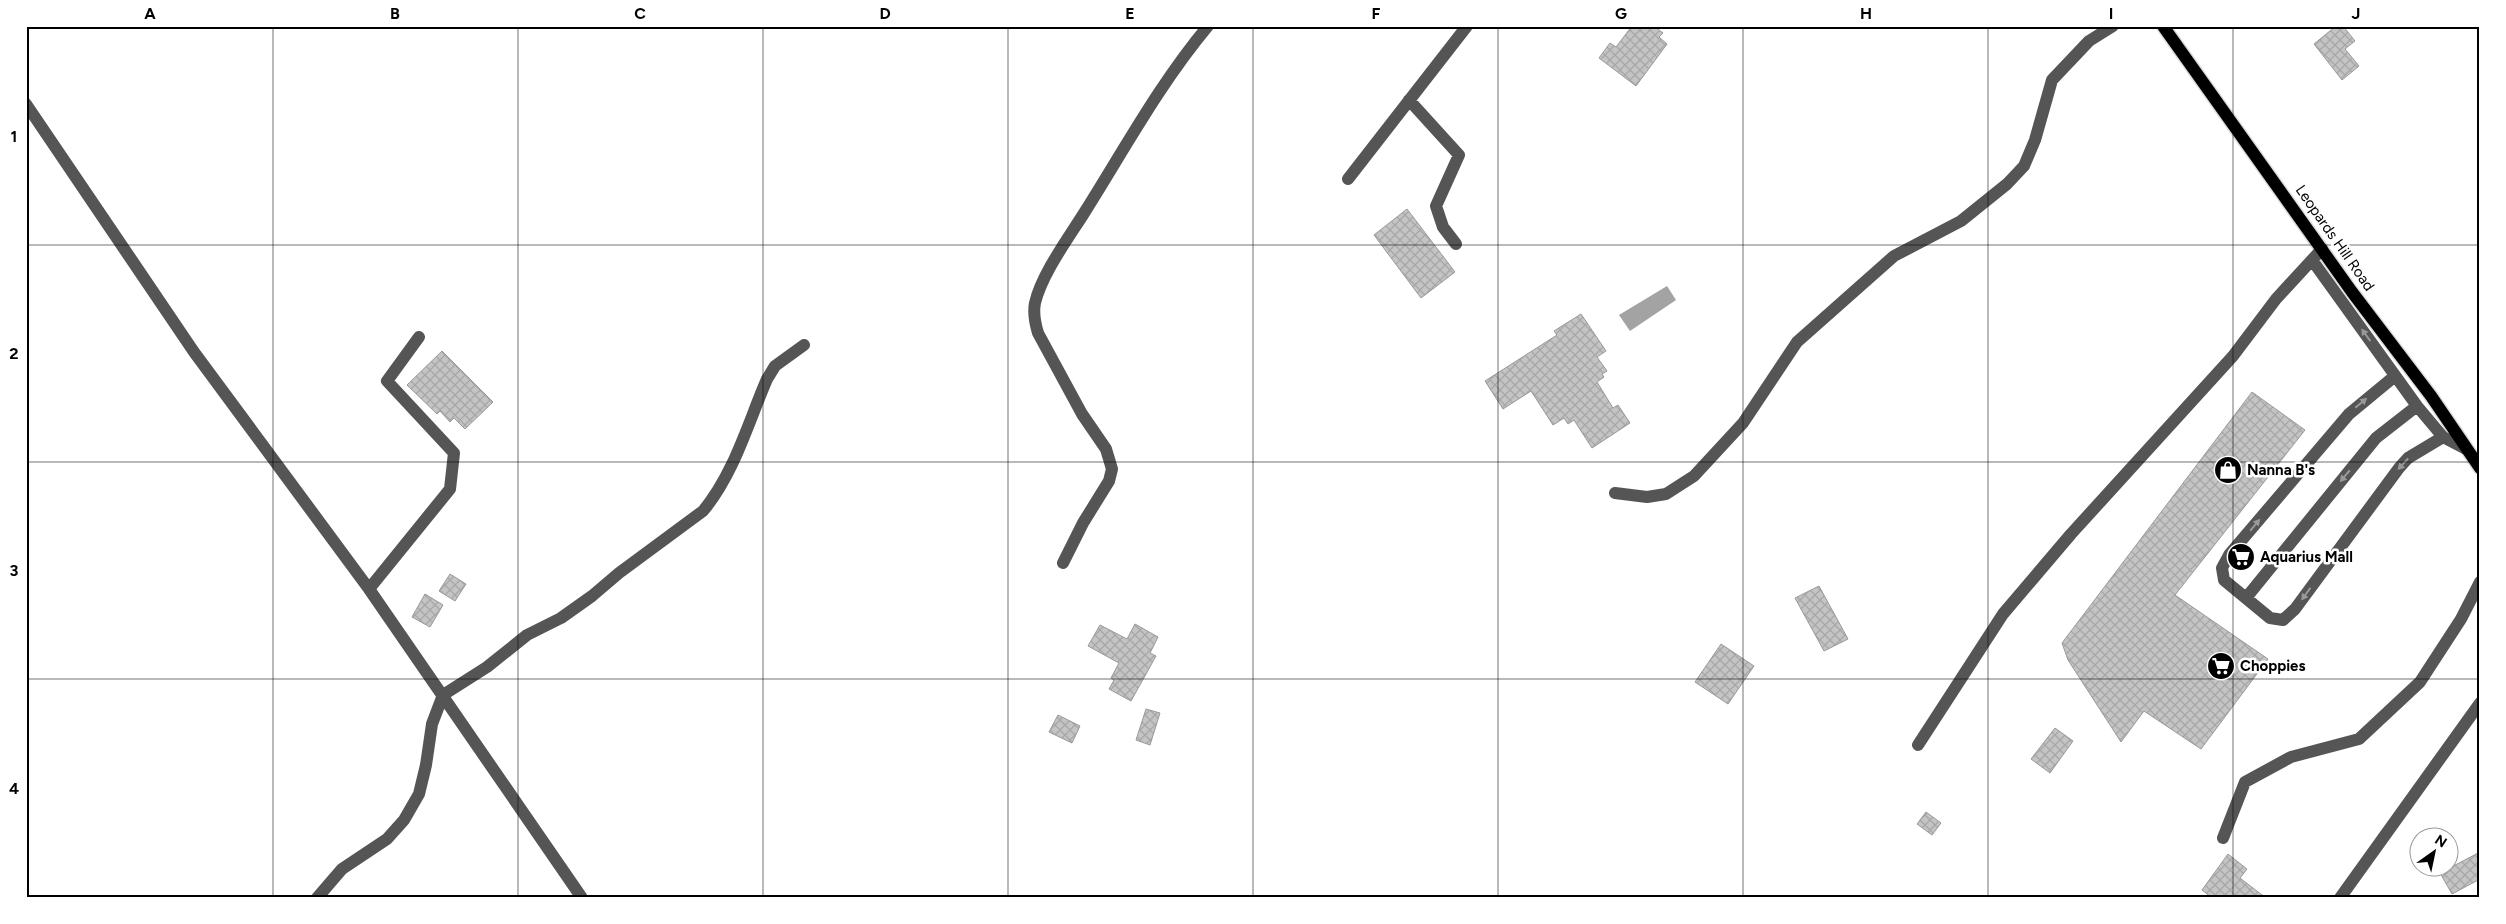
<svg xmlns="http://www.w3.org/2000/svg" width="2506" height="924" font-family="Figtree,sans-serif">
<style>
.water{fill:#a3a3a3}
.building{fill:url(#building-cross-hatch);stroke:#999}
.lines{fill:none;stroke-linecap:round;stroke-linejoin:round}
.major-casing{stroke:#dbdbdb;stroke-width:15}
.minor{stroke:#555;stroke-width:12}
.major{stroke:#000;stroke-width:12}
.oneway{fill:#999}
.grid{fill:none;stroke:#000;stroke-width:1;stroke-opacity:0.55}
.labels{text-anchor:middle;dominant-baseline:central;stroke-width:5;stroke-linejoin:round;paint-order:stroke}
.street-label{font-size:15px;fill:#000;stroke:#fff}
.poi-label{font-size:15px;font-weight:bold;fill:#000;stroke:#fff;text-anchor:start}
.neatline{fill:none;stroke:#000;stroke-width:2}
.grid-label{font-size:16px;text-anchor:middle;font-weight:bold;fill:#000}
</style>
<defs>
<pattern id="building-cross-hatch" width="8" height="8" patternUnits="userSpaceOnUse" patternTransform="scale(1.25)"><rect width="8" height="8" fill="#c4c4c4"/><path d="M0 0l8 8M0 8l8-8" fill="none" stroke="#a7a7a7"/></pattern>
</defs>
<rect width="100%" height="100%" fill="#fff"/>
<!-- water -->
<path class="water" d="M1667,286L1676,300L1630,331L1619,315Z"/>
<!-- building -->
<path class="building" d="M1632,26H1654L1663,33L1659,37L1667,44L1636,86L1599,58L1610,43L1616,47Z
M2336,26H2343L2355,41L2345,49L2359,66L2342,80L2314,44Z
M1407,209L1455,272L1421,298L1374,235Z
M1581,314L1606,351L1597,357L1607,371L1602,374L1604,377L1597,382L1613,408L1618,405L1630,423L1592,448L1574,420L1568,424L1564,418L1553,425L1531,391L1503,409L1485,381L1557,335L1554,331Z
M442,351L493,402L465,429L454,418L450,422L440,411L437,414L407,385Z
M2252,392L2305,430L2175,595L2268,659L2201,749L2144,711L2121,742L2068,660L2062,643Z
M450,574L466,584L455,601L439,591Z
M1819,586L1848,639L1824,651L1795,598Z
M425,594L443,605L430,627L412,617Z
M1135,624L1158,637L1150,653L1156,656L1131,701L1109,689L1114,680L1111,678L1119,663L1088,646L1100,625L1127,639Z
M1721,644L1754,666L1728,704L1695,682Z
M1146,709L1160,713L1150,745L1136,740Z
M1058,715L1080,726L1072,743L1049,732Z
M2055,728L2073,741L2050,773L2031,759Z
M1926,812L1941,823L1932,835L1917,824Z
M2480,852V879L2452,894L2440,873Z
M2228,854L2247,869L2240,878L2266,898H2212L2202,890Z"/>
<g class="lines">
<!-- major casing -->
<g class="major-casing">
<path id="major" d="M2163,26L2352,292L2431,396L2480,468"/>
</g>
<!-- minor -->
<path class="minor" d="M1409,100L1459,155L1436,206L1443,227L1456,244
M26,104L194,352L369,589L582,898
M1348,179L1467,26
M2312,260L2417,406L2443,437L2466,449
M2395,376L2349,414L2229,555L2222,568L2224,580L2270,618L2283,620L2295,609L2399,468L2408,458L2443,437
M1615,493L1647,497L1666,494L1694,476L1743,423L1797,342L1894,256L1961,221L2007,184L2024,166L2035,140L2052,80L2089,41L2113,26
M1063,563L1083,523L1109,481L1112,469L1106,449L1082,414L1038,333C1035,323 1033,313 1035,303C1042,273 1070,236 1086,210C1125,148 1161,82 1208,26
M369,589L450,489L454,453L387,381L419,337
M2246,598L2376,438L2417,406
M1918,745L2003,614L2071,534L2233,356L2276,299L2322,249
M2223,838L2245,782L2291,757L2359,739L2420,682L2461,619L2480,582
M317,898L342,869L387,839L404,820L419,794L426,765L432,724L443,695L487,667L527,635L561,618L592,596L619,573L703,511C734,474 748,423 767,379L775,366L804,345
M2340,898L2480,703"/>
<!-- major -->
<use href="#major" class="major"/>
</g>
<!-- one-way arrows -->
<defs><path id="oneway-solid" d="M-6-.8H1V-3.2L6.5 0L1 3.2V.8H-6Z" transform="scale(1.25)"/></defs>
<g class="oneway">
<use href="#oneway-solid" transform="translate(2366 335) rotate(-126)"/>
<use href="#oneway-solid" transform="translate(2361 403) rotate(-40)"/>
<use href="#oneway-solid" transform="translate(2403 464) rotate(133)"/>
<use href="#oneway-solid" transform="translate(2345 476) rotate(130)"/>
<use href="#oneway-solid" transform="translate(2255 525) rotate(-50)"/>
<use href="#oneway-solid" transform="translate(2306 594) rotate(126)"/>
</g>
<!-- grid -->
<path class="grid" d="M273,26V898M518,26V898M763,26V898M1008,26V898M1253,26V898M1498,26V898M1743,26V898M1988,26V898M2233,26V898M26,245H2480M26,462H2480M26,679H2480"/>
<!-- icons -->
<defs>
<g id="shop-disc" transform="scale(1.4375)"><circle r="9.5" fill="#000" stroke="#fff"/><path d="M-5-2.5h2.3a2.7 3.5 0 0 1 5.4 0H5L5.5 6h-11ZM-1.5-2.5h3a1.5 2.3 0 0 0-3 0Z" fill="#fff"/></g>
<g id="supermarket-disc" transform="scale(1.4375)"><circle r="9.5" fill="#000" stroke="#fff"/><path d="M-6-5.5h2.5l.6 2H6L4.5 2H-2.5L-4.4-4H-6ZM-1.5 3.2a1.3 1.3 0 1 0 .1 0ZM3 3.2a1.3 1.3 0 1 0 .1 0Z" fill="#fff"/></g>
</defs>
<g fill-rule="evenodd">
<use href="#shop-disc" x="2228" y="470"/>
<use href="#supermarket-disc" x="2241" y="557"/>
<use href="#supermarket-disc" x="2221" y="666"/>
</g>
<g class="labels">
<!-- street labels -->
<g class="street-label">
<text transform="translate(2335 238) rotate(55)">Leopards Hill Road</text>
</g>
<!-- poi labels -->
<g class="poi-label">
<text x="2247" y="470">Nanna B's</text>
<text x="2260" y="557">Aquarius Mall</text>
<text x="2240" y="666">Choppies</text>
</g>
</g>
<!-- border -->
<rect width="2506" height="924" fill="none" stroke="#ffffff" stroke-width="55"/>
<!-- north arrow -->
<g transform="translate(2434 852) rotate(33)"><circle r="24" fill="#ffffff" stroke="#999999"/>
<path d="M0-4L9 19L0 12L-9 19Z" fill="#000000"/>
<text y="-8" font-size="14" font-weight="bold" text-anchor="middle" fill="#000000">N</text>
</g>
<rect x="28" y="28" width="2450" height="868" class="neatline"/>
<g class="grid-label">
<text x="150" y="19">A</text>
<text x="395" y="19">B</text>
<text x="640" y="19">C</text>
<text x="885" y="19">D</text>
<text x="1130" y="19">E</text>
<text x="1376" y="19">F</text>
<text x="1621" y="19">G</text>
<text x="1866" y="19">H</text>
<text x="2111" y="19">I</text>
<text x="2356" y="19">J</text>
<text x="14" y="142">1</text>
<text x="14" y="359">2</text>
<text x="14" y="576">3</text>
<text x="14" y="794">4</text>
</g>
</svg>
